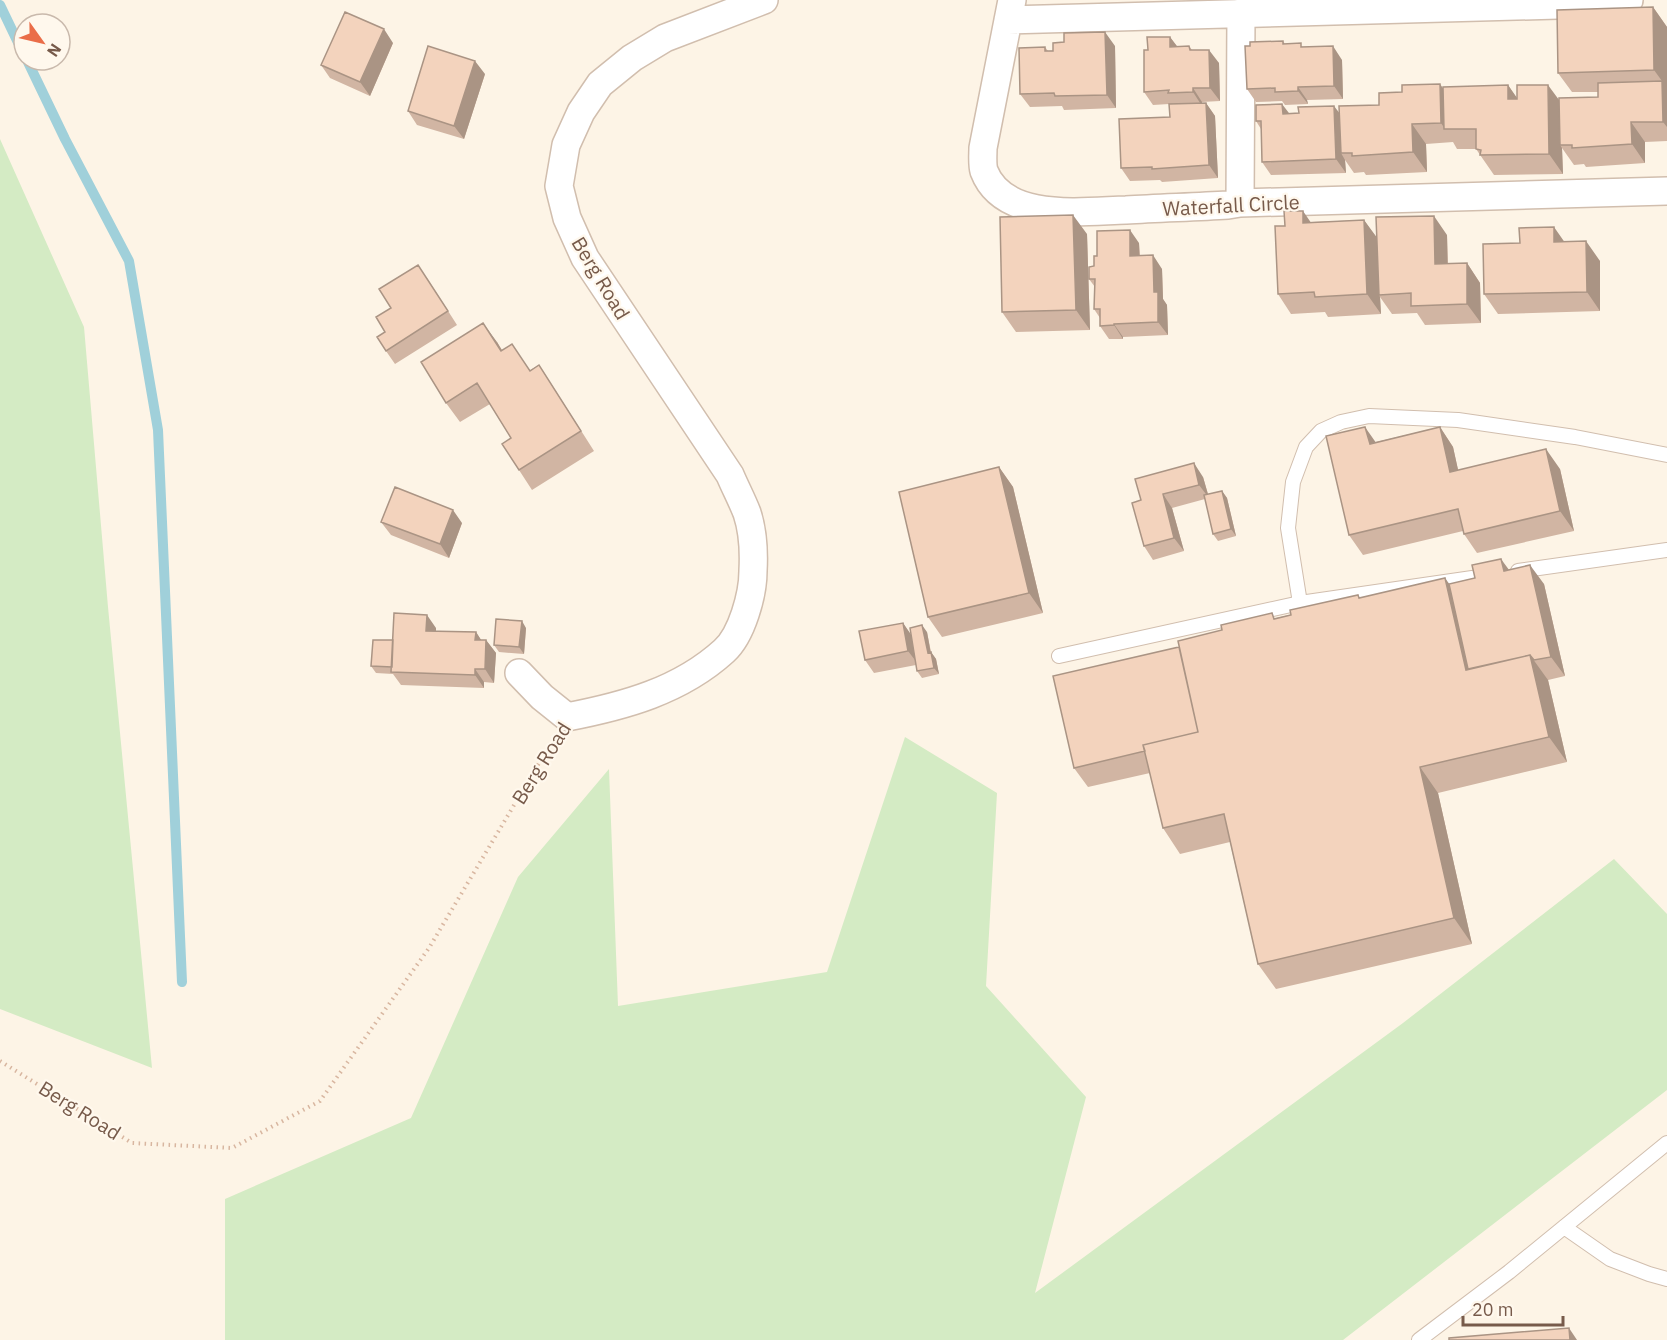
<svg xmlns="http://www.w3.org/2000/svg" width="1667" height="1340" font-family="'IBM Plex Sans',sans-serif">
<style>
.green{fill:#d4ebc4}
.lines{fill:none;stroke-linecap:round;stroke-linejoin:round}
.stream{stroke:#a0d0da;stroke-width:10}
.lane-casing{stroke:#d1beae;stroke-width:16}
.street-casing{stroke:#d1beae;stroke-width:30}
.path{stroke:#d8b6a0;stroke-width:4;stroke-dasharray:1.5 4.5;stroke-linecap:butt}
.lane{stroke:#fff;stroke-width:14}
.street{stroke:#fff;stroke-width:27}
.wall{fill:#d1b5a3}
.shaded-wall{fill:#aa9484}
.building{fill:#f3d3bd;stroke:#aa9484;stroke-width:1.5}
.labels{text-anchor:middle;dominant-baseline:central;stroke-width:4.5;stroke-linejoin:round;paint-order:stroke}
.street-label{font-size:20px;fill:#775a4a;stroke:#fff8ed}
</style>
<rect width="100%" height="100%" fill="#fdf4e6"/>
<!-- green -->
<path class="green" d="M0,139L84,327L108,607L152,1068L0,1009Z
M905,737L997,793L986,986L1086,1097L1035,1293L1403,1023L1614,859L1667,914V1090L1343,1340H225V1199L411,1118L518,877L609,769L618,1006L827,972Z"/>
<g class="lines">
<!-- stream -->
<path class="stream" d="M0,5L24,55
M27,60L65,139L129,261L158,430L182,982"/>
<!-- lane casing -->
<g class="lane-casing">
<path id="lane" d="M1518,571L1667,550
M1300,603L1288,528L1293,482L1306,447L1321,431L1341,422L1369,416L1458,420L1575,437L1667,455
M1059,656L1300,603L1493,575
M1564,1227L1610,1259L1649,1274L1667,1279
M1419,1340L1509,1272L1667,1143"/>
</g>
<!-- street casing -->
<g class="street-casing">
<path id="street" d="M1012,0L983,148C983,155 982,164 984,171C1004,223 1084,211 1126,210C1160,208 1194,207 1228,205L1240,203L1667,191
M1008,20L1593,4L1629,0
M1240,203L1241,13
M519,673L542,697L567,717C624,706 680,691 724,651C742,635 753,594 753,571C754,552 753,531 747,513C742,500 735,487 730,475L585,258L567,218L559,186L566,145L581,112L600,84L632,58L665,38L764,0"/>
</g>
<!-- path -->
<path class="path" d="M0,1061L132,1143L232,1148L320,1101L429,948L551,743"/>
<!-- lane -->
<use href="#lane" class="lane"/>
<!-- street -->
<use href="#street" class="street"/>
</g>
<!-- wall -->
<path class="wall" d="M1653,7L1667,27V141L1645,142V163L1586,167L1584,164L1574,165L1562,148L1563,174L1494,175L1476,149H1457L1453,142L1426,144L1427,172L1366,175L1364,172L1354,173L1345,160L1346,173L1271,175L1262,162L1261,129L1256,121L1289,113H1340L1379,105L1402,92L1443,88L1508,85L1517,99L1559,101L1598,97V92H1572L1558,73Z
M1170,37L1177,47L1189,46L1192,50L1219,63L1220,101L1202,102V103H1206L1215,116L1218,178L1162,182L1160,180L1130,181L1121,168L1170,117L1169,104L1153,105L1144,92L1148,50Z
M1283,41L1285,44L1304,47L1342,60L1343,99L1307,100L1308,104L1285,105L1282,101L1256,102L1247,89Z
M393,43L370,96L330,78L321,65Z
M1115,46L1116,108L1064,110L1062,106L1030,107L1020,94L1045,47L1048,51Z
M485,74L464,139L417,125L408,111Z
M1364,220L1377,239L1447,235L1448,264L1467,263L1480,283L1481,323L1425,325L1417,313L1392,314L1380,297L1381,314L1328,317L1325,312L1291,314L1278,294L1285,226L1311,222Z
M1087,234L1090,330L1016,332L1002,312Z
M1564,242L1600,261V311L1498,314L1484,294Z
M1139,243L1140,256L1162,269L1163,299L1167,305L1168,335L1123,337V339H1109L1100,326V318L1094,309L1095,287L1089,279L1097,256Z
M427,278L457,325L395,364L386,351L385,332L391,308Z
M497,342L502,350L530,370L539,365L552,385L594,451L532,490L519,470L511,438L490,404L460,422L446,403Z
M1440,427L1453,447L1458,470L1560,469L1574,531L1477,553L1464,534L1463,531L1363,555L1349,535L1376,442Z
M999,467L1013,487L1043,613L942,637L928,617Z
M1203,477L1208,494L1222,491L1227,498L1236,536L1218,541L1213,534L1205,499L1172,508L1184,551L1153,560L1144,546L1141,500Z
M381,522L462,523L449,558L391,535Z
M1509,570L1544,584L1565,676L1548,680L1567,762L1438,793L1472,944L1276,989L1258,964L1230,842L1180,854L1163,828L1150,773L1088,787L1074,768L1179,647L1276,618L1360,598L1449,584Z
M903,623L911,635L927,632L931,652L936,659L939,674L922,678L917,671L916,665L874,673L865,660Z
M436,628V631L476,632L481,640H486L496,653L494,683L484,682V688L401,685L393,674L376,673L371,666L393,640Z
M526,628L524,654L499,652L494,645Z"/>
<!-- shaded-wall -->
<path class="shaded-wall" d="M1653,7L1667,27V127L1663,122L1662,81L1654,70Z
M384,29L393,43L370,96L360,82Z
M1105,32L1115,46L1116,108L1107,95Z
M1170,37L1180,50L1170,47Z
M1333,46L1342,60L1343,99L1334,86Z
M1209,50L1219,63L1220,101L1210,88Z
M475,61L485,74L464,139L454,126Z
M1440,84L1454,104L1445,129L1441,123Z
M1508,85L1522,105L1508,99Z
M1548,85L1562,104L1560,145L1562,148L1563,174L1549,154Z
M1298,87L1307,100L1308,104L1298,91Z
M1193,88L1202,102V106L1193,92Z
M1206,103L1215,116L1218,178L1209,165Z
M1282,104L1292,117L1283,114Z
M1334,106L1344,119L1341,153L1345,160L1346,173L1336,159Z
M1631,122L1645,142V163L1632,144Z
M1412,124L1426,144L1427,172L1413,152Z
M1303,211L1316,230L1303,223Z
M1073,215L1087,234L1090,330L1076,310Z
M1434,216L1447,235L1448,284L1435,264Z
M1364,220L1378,239L1379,295L1380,297L1381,314L1367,294Z
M1554,227L1568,247L1554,242Z
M1130,230L1139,243L1140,269L1130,256Z
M1586,241L1600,261V311L1587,292Z
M1153,255L1162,269L1163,299L1167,305L1168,335L1158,322L1154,292Z
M1467,263L1480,283L1481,323L1467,304Z
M483,323L497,342L514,371L501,351Z
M1114,324L1123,337V339L1114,325Z
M1365,427L1379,447L1370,444Z
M1440,427L1453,447L1463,492L1450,472Z
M1546,449L1560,469L1574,531L1560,511Z
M1194,463L1203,477L1209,498L1199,485Z
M999,467L1013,487L1043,613L1029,593Z
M1222,491L1227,498L1236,536L1231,529Z
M1163,494L1172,508L1184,551L1174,538Z
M453,510L462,523L449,558L440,544Z
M1501,559L1515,578L1504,571Z
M1530,565L1544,584L1565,676L1551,657Z
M1445,578L1463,603L1479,673L1466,670Z
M427,615L436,628V644L426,631Z
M522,621L526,628L524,654L519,647Z
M903,623L912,636L918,664L908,651Z
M922,625L927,632L932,660L928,653Z
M476,632L485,646L475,640Z
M486,640L496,653L494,683L485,669Z
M931,652L936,659L939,674L934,668Z
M1530,655L1548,680L1567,762L1549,737Z
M475,669L484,682V688L475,675Z
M1420,767L1438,793L1472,944L1454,918Z
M1569,1328L1577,1340H1570Z"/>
<!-- building -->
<path class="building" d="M1653,7L1654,70L1558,73L1557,10Z
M345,12L384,29L360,82L321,65Z
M1105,32L1107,95L1055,96L1054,93L1020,94L1019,48L1045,47V51H1053V43L1064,42V33Z
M1147,37H1170V47L1189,46L1190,50H1209L1210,88H1193V92L1168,93L1169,90L1144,92V50H1148Z
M1283,41V44L1301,43V47L1333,46L1334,86L1298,87V91L1275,92V88L1247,89L1245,46H1250V42Z
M428,46L475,61L454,126L408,111Z
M1662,81L1663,122H1631L1632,144L1572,148V145H1560L1559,98L1598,97V83Z
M1440,84L1441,123L1412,124L1413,152L1352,156V153H1341L1339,106L1379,105V93L1402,92V85Z
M1508,85V99H1517V85H1548L1549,154L1480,155L1481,150L1476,149V129H1444L1443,87Z
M1206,103L1209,165L1152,169V167L1121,168L1119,119L1170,117L1169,104Z
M1282,104L1283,114L1299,113L1298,107L1334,106L1336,159L1262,162L1261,121H1256V105Z
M1284,211H1303V223L1364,220L1367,294L1315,297L1314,292L1278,294L1275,226H1285Z
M1073,215L1076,310L1002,312L1000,217Z
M1434,216L1435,264L1467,263V304L1411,306V293L1379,295L1376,217Z
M1554,227V242L1586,241L1587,292L1484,294L1483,244L1520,243L1519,228Z
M1130,230V256L1153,255L1154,292H1158V322L1114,324V325L1100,326V309H1094L1095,279H1089V267L1094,266V256H1097V231Z
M418,265L448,311L386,351L377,337L385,332L376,317L391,308L379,289Z
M483,323L501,351L512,344L530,371L539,365L581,431L519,470L502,444L511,438L477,383L446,403L421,362Z
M1365,427L1370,444L1440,427L1450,472L1546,449L1560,511L1464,534L1458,509L1349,535L1326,436Z
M1194,463L1199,485L1163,494L1174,538L1144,546L1132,503L1141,500L1135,479Z
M999,467L1029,593L928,617L899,492Z
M395,487L453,510L440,544L381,522Z
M1222,491L1231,529L1213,534L1204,495Z
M1501,559L1504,571L1530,565L1551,657L1534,660L1530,655L1468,669L1449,584L1475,578L1472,565Z
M1445,578L1466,670L1530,655L1549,737L1420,767L1454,918L1258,964L1224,814L1163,828L1143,745L1198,732L1178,641L1222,630L1221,625L1272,613L1274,619L1291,615L1290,610L1358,595L1359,598Z
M394,613L427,615L426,631L476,632L475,640H486L485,669H475V675L391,672Z
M496,619L522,621L519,647L494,645Z
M903,623L908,651L865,660L859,631Z
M922,625L928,653L931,652L934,668L917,671L910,628Z
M373,640H393L392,667L371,666Z
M1179,647L1198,732L1143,745L1145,751L1074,768L1053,676Z
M1569,1328L1570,1340H1449V1338Z"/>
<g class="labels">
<!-- street labels -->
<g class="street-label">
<text transform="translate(1231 205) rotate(-3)">Waterfall Circle</text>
<text transform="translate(601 278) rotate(59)">Berg Road</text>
<text transform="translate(541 763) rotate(-58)">Berg Road</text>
<text transform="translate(80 1110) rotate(32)">Berg Road</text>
</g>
</g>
<!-- north arrow -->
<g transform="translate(42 42) rotate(124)"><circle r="28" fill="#fff8ed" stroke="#c9b9ac" stroke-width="1.5"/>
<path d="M0-4.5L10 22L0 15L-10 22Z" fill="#ea6d48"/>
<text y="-9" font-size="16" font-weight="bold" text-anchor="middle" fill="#775a4a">N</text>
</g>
<!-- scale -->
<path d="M1463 1316v9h100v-9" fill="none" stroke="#775a4a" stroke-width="3"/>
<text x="1472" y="1316" font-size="18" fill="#775a4a" stroke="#fff8ed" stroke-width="4.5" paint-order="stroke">20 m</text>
</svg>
